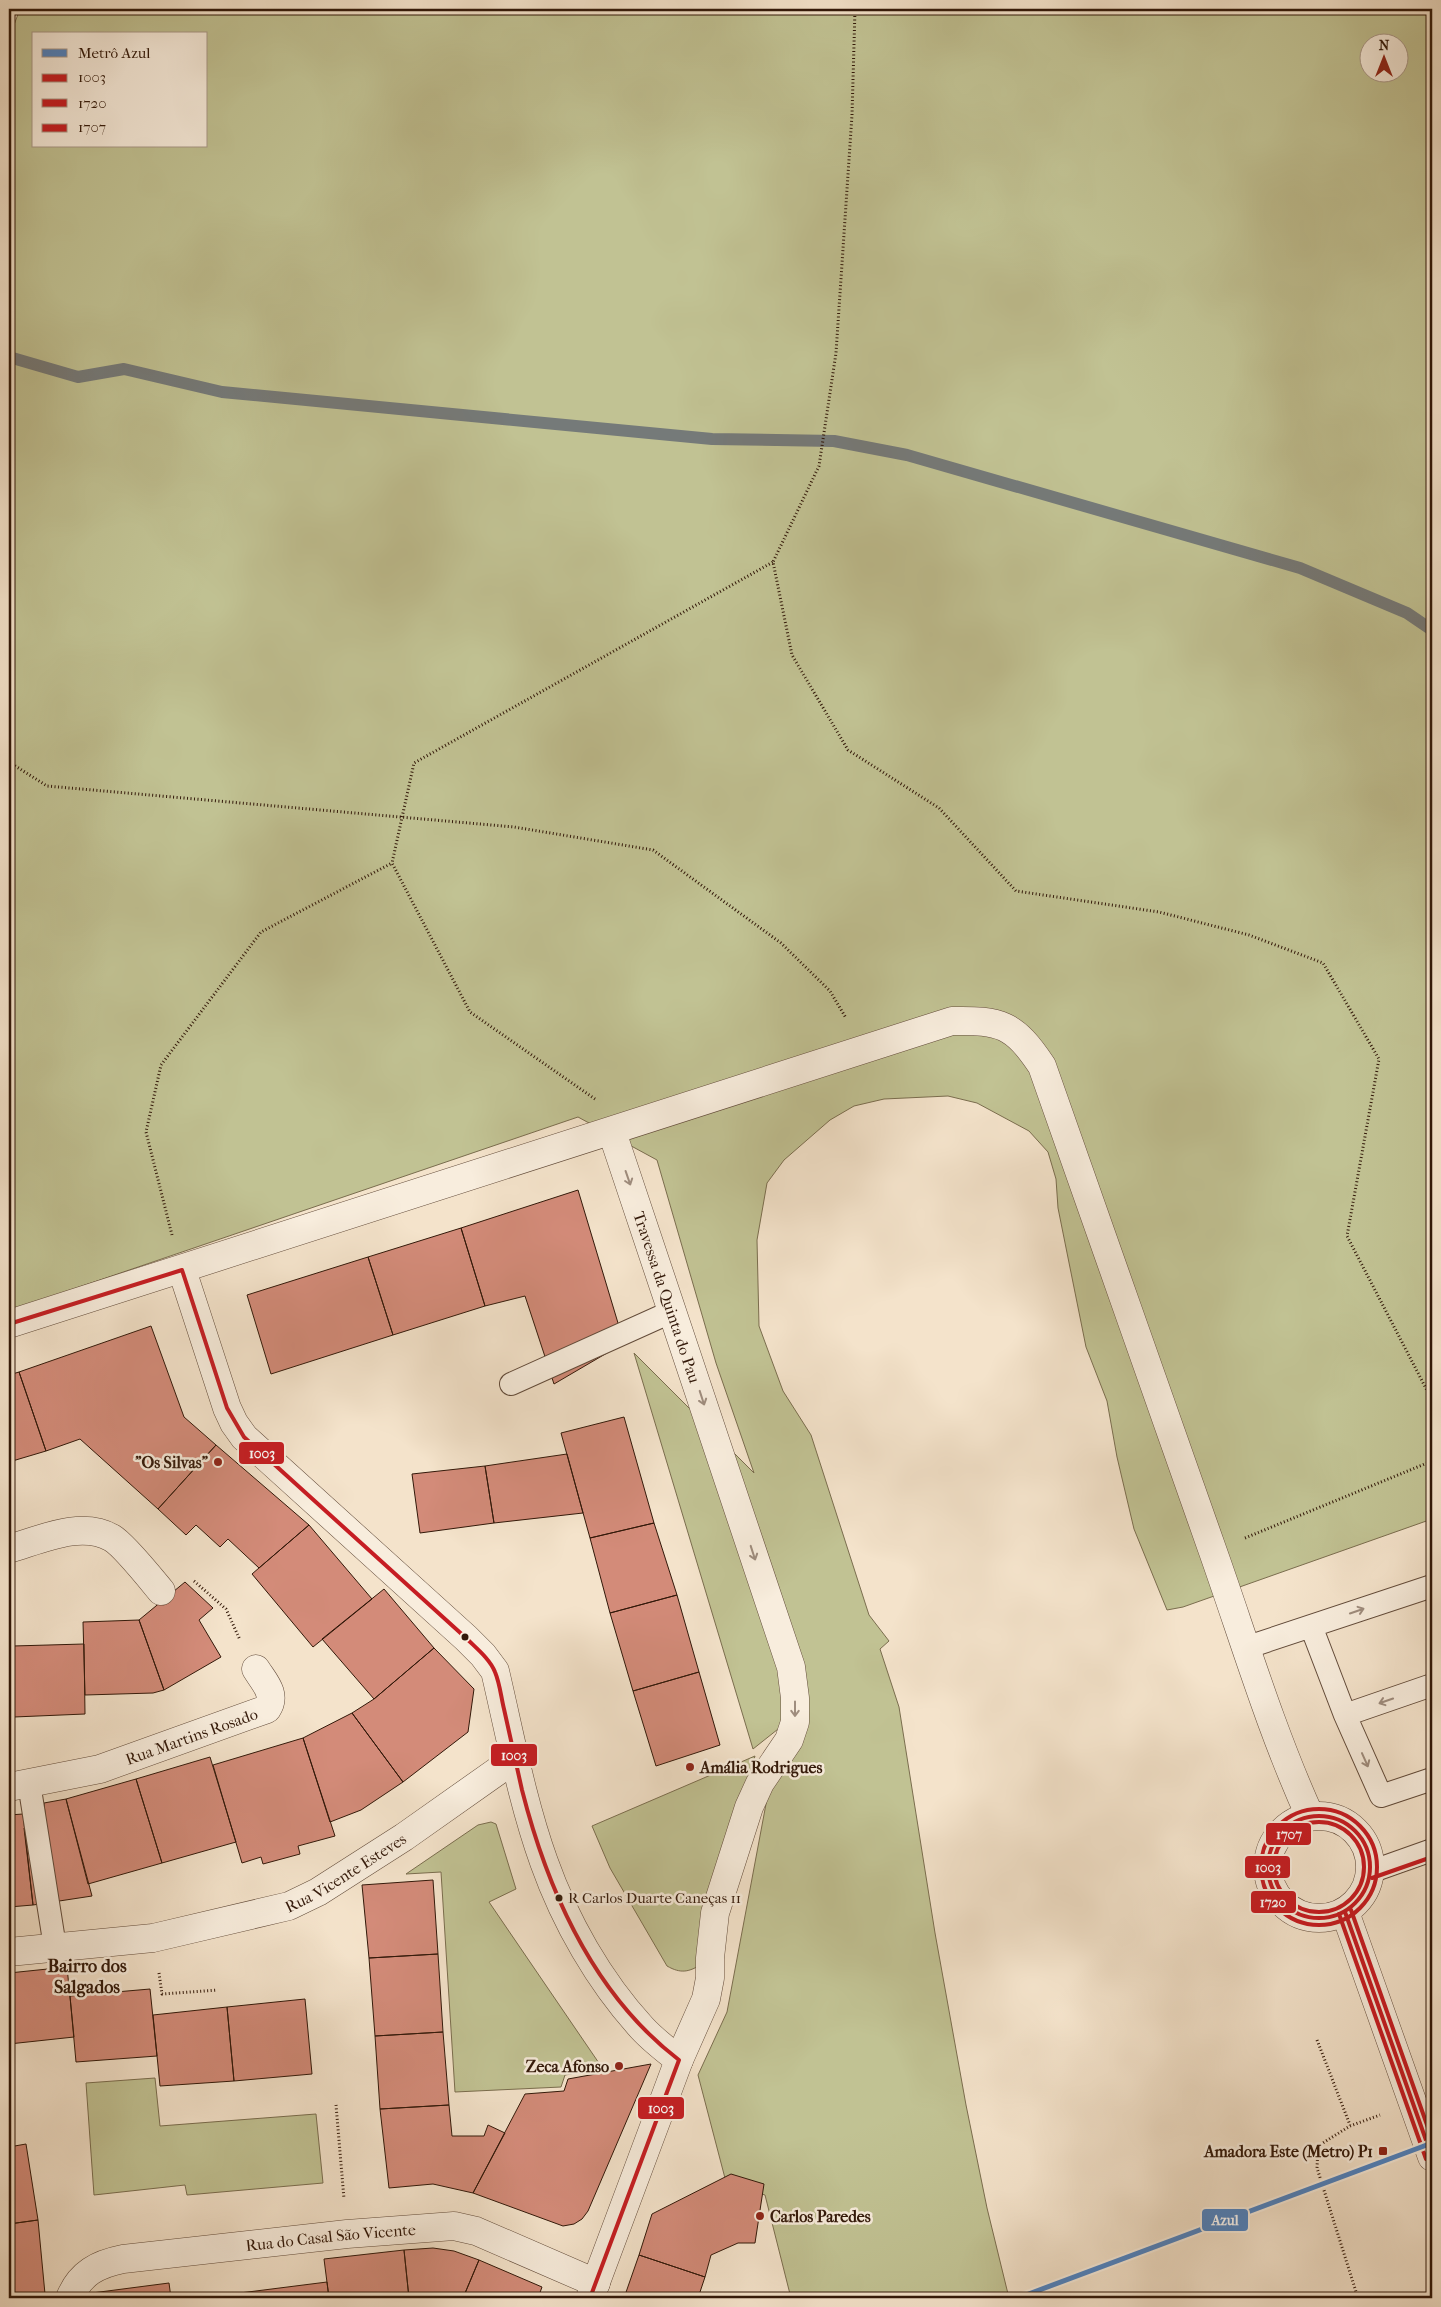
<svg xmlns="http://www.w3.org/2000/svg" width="1441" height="2307" font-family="'IM FELL French Canon',serif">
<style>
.green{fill:#c1c293;stroke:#7a6d4e;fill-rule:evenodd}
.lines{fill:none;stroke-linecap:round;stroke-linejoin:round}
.stream{stroke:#757a79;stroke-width:12}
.building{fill:#d38b79;stroke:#321809}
.service-casing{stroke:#624b3a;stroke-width:24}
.minor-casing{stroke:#624b3a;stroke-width:29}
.path{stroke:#321809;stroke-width:3;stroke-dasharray:1 2.5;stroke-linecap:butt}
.service{stroke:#f8eddd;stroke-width:22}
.minor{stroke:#f8eddd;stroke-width:28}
.bus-1-casing{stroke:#f8eddd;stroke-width:8}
.bus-2-casing{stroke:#f8eddd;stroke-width:8}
.bus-3-casing{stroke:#f8eddd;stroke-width:8}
.bus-1{stroke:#c61d23;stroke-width:4}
.bus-2{stroke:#c61d23;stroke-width:4}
.bus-3{stroke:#c61d23;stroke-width:4}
.metro-1-casing{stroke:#f8eddd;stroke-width:9}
.metro-1{stroke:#4e84c4;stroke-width:5}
.oneway{stroke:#9f8d7e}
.poi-dot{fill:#8f2418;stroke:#f8eddd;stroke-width:2}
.bus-dot{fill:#321809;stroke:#f8eddd;stroke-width:2}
.labels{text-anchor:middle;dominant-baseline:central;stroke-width:5;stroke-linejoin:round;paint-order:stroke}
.bus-label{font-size:15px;fill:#321809;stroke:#f8eddd;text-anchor:start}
.street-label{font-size:16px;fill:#321809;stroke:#f8eddd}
.poi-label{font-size:16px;font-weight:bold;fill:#321809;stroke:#f8eddd;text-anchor:end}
.neighbourhood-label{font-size:18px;font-weight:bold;fill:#321809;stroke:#f8eddd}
.line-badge{stroke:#f8eddd;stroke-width:2}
.badge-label{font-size:14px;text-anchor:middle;font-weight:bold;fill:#fff}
</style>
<rect width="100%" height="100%" fill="#f4e3cb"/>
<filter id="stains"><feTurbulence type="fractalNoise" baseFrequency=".004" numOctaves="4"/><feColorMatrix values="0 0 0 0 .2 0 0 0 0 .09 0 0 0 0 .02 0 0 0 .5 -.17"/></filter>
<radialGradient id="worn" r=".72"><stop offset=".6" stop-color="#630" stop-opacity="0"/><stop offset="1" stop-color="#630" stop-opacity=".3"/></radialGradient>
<!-- green -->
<path class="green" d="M20,9H1432V1519L1183,1607L1167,1610L1134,1529L1117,1457L1107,1401L1086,1347L1058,1208L1056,1179L1048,1152L1029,1131L977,1103L948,1096L884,1099L854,1106L830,1120L784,1160L767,1183L757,1240L759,1326L783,1391L811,1435L869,1615L889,1641L880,1649L899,1707L935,1933L966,2105L987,2208L1009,2298H791L765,2195L726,2182L698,2075L727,2012L769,1788L802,1710L753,1749L634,1353L754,1473L716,1363L657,1160L578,1117L9,1311V38ZM34,34H206V146H34ZM1368,42H1398V72H1368Z
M755,1756L709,1907L702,1964C689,1972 681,1974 667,1966L610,1868L592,1826Z
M491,1822L496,1824L516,1889L489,1902L603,2069L565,2075L561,2087L455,2092L441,1872L406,1874L478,1825Z
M155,2078L160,2126L316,2114L323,2183L187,2195L185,2185L94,2195L86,2083Z"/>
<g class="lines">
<!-- stream -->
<path class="stream" d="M9,357L78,377L124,369L222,392L712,439L834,441L907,455L1300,568L1407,613L1432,630"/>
</g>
<!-- building -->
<path class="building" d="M578,1190L624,1343L554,1384L525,1296L485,1306L461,1228Z
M461,1228L485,1306L393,1335L368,1257Z
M368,1257L393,1335L271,1374L247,1295Z
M151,1326L184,1417L216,1445L158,1509L80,1439L46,1451L19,1372Z
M19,1372L46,1451L9,1462V1375Z
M624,1417L654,1523L590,1538L561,1433Z
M216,1445L309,1525L259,1568L228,1539L220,1547L196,1525L186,1535L158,1509Z
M567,1454L583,1513L494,1523L485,1466Z
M485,1466L494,1523L420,1533L412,1474Z
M654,1523L677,1595L610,1613L590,1538Z
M309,1525L372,1599L313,1647L252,1574Z
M185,1582L213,1608L199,1620L221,1657L164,1690L139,1620Z
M384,1589L434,1648L374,1699L322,1639Z
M677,1595L699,1672L633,1691L610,1613Z
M139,1620L164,1690L153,1693L85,1695L83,1622Z
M84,1644L85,1714L14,1717L13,1646Z
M434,1648L474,1689L468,1732L403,1782L352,1713L374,1699Z
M699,1672L720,1745L656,1766L633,1691Z
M352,1713L403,1782L361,1810L330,1822L303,1738Z
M303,1738L335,1836L298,1846L300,1854L263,1864L261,1857L242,1863L213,1765Z
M210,1757L236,1842L162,1863L136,1779Z
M136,1779L162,1863L88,1884L66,1799Z
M66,1799L92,1896L33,1905L24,1828L46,1824L44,1803Z
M23,1814L33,1905L9,1907V1815Z
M433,1880L438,1954L369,1958L362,1885Z
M438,1954L443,2032L375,2036L369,1958Z
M67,1967L74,2037L9,2044V1973Z
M150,1989L157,2056L76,2062L70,1996Z
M305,1999L312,2074L234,2081L227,2007Z
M227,2007L234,2081L160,2086L153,2015Z
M443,2032L449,2105L380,2109L375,2036Z
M651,2064L588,2211L582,2219L574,2224L563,2226L473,2193L525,2094L564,2091L568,2079Z
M449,2105L452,2136H484L488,2125L505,2133L473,2193L433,2184L389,2188L380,2109Z
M26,2144L38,2220L9,2224V2147Z
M731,2174L764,2184L755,2243H738L711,2255L705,2277L639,2255L652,2214Z
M38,2220L45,2294L9,2298V2224Z
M433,2248L454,2251L479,2260L463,2298H409L404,2250Z
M404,2250L409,2298H329L324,2259Z
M639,2255L705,2277L698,2298H624Z
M479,2260L542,2287L538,2298H463Z
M327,2282L329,2298H249L248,2292Z
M169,2283L171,2298H93L92,2293Z
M248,2292L249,2298H196Z"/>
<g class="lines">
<!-- service casing -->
<g class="service-casing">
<path id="service" d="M511,1384L673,1311
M1311,1626L1345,1715L1432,1685
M1245,1648L1432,1586
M1345,1715L1381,1796L1432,1779
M29,1783L55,1947
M1370,1872L1432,1850"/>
</g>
<!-- minor casing -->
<g class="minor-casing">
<g id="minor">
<path id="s1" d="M612,1132L791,1667L795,1698V1722L789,1740L760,1783L749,1807L715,1913L710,1958V1978L706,1999L679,2060"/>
<path d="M182,1270L227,1408L234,1423L244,1437L466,1638L483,1655L495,1671C510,1735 522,1801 544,1862C565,1921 599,1981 642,2028C653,2040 666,2050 679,2060L590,2298"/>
<path d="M9,1324L952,1021C1001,1020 1014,1024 1042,1066C1098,1226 1155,1386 1211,1546C1243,1636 1270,1728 1310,1816"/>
<path d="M9,1549C40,1540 81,1520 112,1538C124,1545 151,1579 161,1591"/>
<path id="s2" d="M9,1787L100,1769L267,1709C277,1694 264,1682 256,1669"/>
<circle cx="1319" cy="1867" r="51"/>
<path d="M1345,1912L1432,2157"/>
<path id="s3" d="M9,1952L153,1938L289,1906L318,1892L404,1837L516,1758"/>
<path id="s4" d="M70,2298C80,2273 98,2264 123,2259L347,2234L454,2226L476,2231L596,2283"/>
</g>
</g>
<!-- path -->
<path class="path" d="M855,9L852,115L836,353L819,466L773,562L792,655L848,750L939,808L1016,891L1159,912L1249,935L1323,963L1379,1059L1347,1236L1432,1400
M9,762L47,786L514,827L653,850L781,943L830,991L846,1018
M595,1099L470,1012L392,863L414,763L773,562
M172,1235L146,1132L161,1065L261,932L392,863
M1245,1538L1432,1461
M194,1581L226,1609L240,1640
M159,1973L162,1994L217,1990
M1317,2040L1350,2125
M336,2105L344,2199
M1358,2298L1317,2168L1318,2146L1350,2126L1380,2115"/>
<!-- service -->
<use href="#service" class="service"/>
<!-- minor -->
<use href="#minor" class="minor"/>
<!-- bus-1 casing -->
<g class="bus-1-casing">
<path id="bus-1" d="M182,1270L227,1408L244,1437L466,1638C476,1648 490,1659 495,1672C500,1684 501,1697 504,1709C510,1736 516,1763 522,1790C548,1892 594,1995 679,2060L590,2298
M9,1324L182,1270
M1268 1867a51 51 0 1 1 102 0a51 51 0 1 1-102 0Z
M1345,1912L1432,2157"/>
</g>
<!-- bus-2 casing -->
<g class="bus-2-casing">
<path id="bus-2" d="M1261 1867a58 58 0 1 1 116 0a58 58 0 1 1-116 0Z
M1372,1878L1432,1857
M1339,1914L1426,2159"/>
</g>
<!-- bus-3 casing -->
<g class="bus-3-casing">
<path id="bus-3" d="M1274 1867a45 45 0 1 1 90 0a45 45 0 1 1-90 0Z
M1351,1910L1432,2139"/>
</g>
<!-- bus-1 -->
<use href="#bus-1" class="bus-1"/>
<!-- bus-2 -->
<use href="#bus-2" class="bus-2"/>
<!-- bus-3 -->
<use href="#bus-3" class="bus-3"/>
<!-- metro-1 casing -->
<g class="metro-1-casing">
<path id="metro-1" d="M1018,2298L1432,2143"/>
</g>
<!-- metro-1 -->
<use href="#metro-1" class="metro-1"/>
</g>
<!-- one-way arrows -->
<defs><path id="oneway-shaft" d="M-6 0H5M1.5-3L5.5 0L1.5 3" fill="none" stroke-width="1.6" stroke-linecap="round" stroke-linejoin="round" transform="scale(1.25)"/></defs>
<g class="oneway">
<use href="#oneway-shaft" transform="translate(628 1178) rotate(71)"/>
<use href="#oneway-shaft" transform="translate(702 1398) rotate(72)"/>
<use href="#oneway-shaft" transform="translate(753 1553) rotate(72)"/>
<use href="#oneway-shaft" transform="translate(1357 1611) rotate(-19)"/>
<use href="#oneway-shaft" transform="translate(1386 1701) rotate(161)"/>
<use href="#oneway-shaft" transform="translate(795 1709) rotate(90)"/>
<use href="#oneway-shaft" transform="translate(1365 1760) rotate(66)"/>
</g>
<!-- markers -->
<g class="poi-dot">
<circle cx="218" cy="1462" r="5"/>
<circle cx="690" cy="1767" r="5"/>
<circle cx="619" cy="2066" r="5"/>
<rect x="1378" y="2146" width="10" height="10" rx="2.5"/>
<circle cx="760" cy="2216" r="5"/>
</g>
<g class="bus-dot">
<circle cx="465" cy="1637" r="4.5"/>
<circle cx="559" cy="1898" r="4.5"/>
</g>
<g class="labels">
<!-- bus labels -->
<g class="bus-label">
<text x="568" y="1898">R Carlos Duarte Caneças 11</text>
</g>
<!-- street labels -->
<g class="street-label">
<text stroke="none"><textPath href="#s1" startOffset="174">Travessa da Quinta do Pau</textPath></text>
<text stroke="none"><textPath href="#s2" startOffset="190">Rua Martins Rosado</textPath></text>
<text stroke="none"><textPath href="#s3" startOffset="350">Rua Vicente Esteves</textPath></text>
<text stroke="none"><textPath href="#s4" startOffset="278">Rua do Casal São Vicente</textPath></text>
</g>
<!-- poi labels -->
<g class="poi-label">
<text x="208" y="1462">"Os Silvas"</text>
<text x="700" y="1767" text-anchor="start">Amália Rodrigues</text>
<text x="609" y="2066">Zeca Afonso</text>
<text x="1373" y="2151">Amadora Este (Metro) P1</text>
<text x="770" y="2216" text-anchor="start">Carlos Paredes</text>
</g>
<!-- neighbourhood labels -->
<g class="neighbourhood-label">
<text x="87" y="1966">Bairro dos<tspan x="87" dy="21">Salgados</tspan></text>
</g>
</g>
<g class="line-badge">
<rect x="238" y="1441" width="47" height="24" rx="5" fill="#c61d23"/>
<rect x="490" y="1743" width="48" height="24" rx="5" fill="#c61d23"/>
<rect x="1265" y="1822" width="47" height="24" rx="5" fill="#c61d23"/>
<rect x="1244" y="1855" width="47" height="24" rx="5" fill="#c61d23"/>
<rect x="1250" y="1890" width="47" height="24" rx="5" fill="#c61d23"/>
<rect x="637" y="2096" width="48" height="24" rx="5" fill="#c61d23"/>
<rect x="1201" y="2208" width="48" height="24" rx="5" fill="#4e84c4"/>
</g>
<g class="badge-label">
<text x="262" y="1458">1003</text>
<text x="514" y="1760">1003</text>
<text x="1289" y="1839">1707</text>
<text x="1268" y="1872">1003</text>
<text x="1273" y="1907">1720</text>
<text x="661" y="2113">1003</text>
<text x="1225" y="2225">Azul</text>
</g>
<!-- margin -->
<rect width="1441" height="2307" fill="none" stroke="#f4e3cb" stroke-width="30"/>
<rect x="10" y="10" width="1421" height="2287" fill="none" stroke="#321809" stroke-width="2.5"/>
<rect x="15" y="15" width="1411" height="2277" fill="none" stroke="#321809"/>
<!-- legend -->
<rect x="32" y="32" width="175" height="115" fill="#f8eddd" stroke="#a99888"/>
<rect x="42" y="49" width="25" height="8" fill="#4e84c4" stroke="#a99888"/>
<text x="78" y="58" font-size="15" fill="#321809">Metrô Azul</text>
<rect x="42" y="74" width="25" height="8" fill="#c61d23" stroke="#a99888"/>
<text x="78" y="82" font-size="15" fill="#321809">1003</text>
<rect x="42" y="99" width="25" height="8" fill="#c61d23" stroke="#a99888"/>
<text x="78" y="108" font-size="15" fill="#321809">1720</text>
<rect x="42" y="124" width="25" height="8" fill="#c61d23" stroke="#a99888"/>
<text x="78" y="132" font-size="15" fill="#321809">1707</text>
<!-- north arrow -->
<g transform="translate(1384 58)"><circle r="24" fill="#f8eddd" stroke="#a99888"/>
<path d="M0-4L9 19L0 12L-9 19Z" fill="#8f2418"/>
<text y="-8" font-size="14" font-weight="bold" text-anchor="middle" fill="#321809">N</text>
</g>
<rect width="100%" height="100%" filter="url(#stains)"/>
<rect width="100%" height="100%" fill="url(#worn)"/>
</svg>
